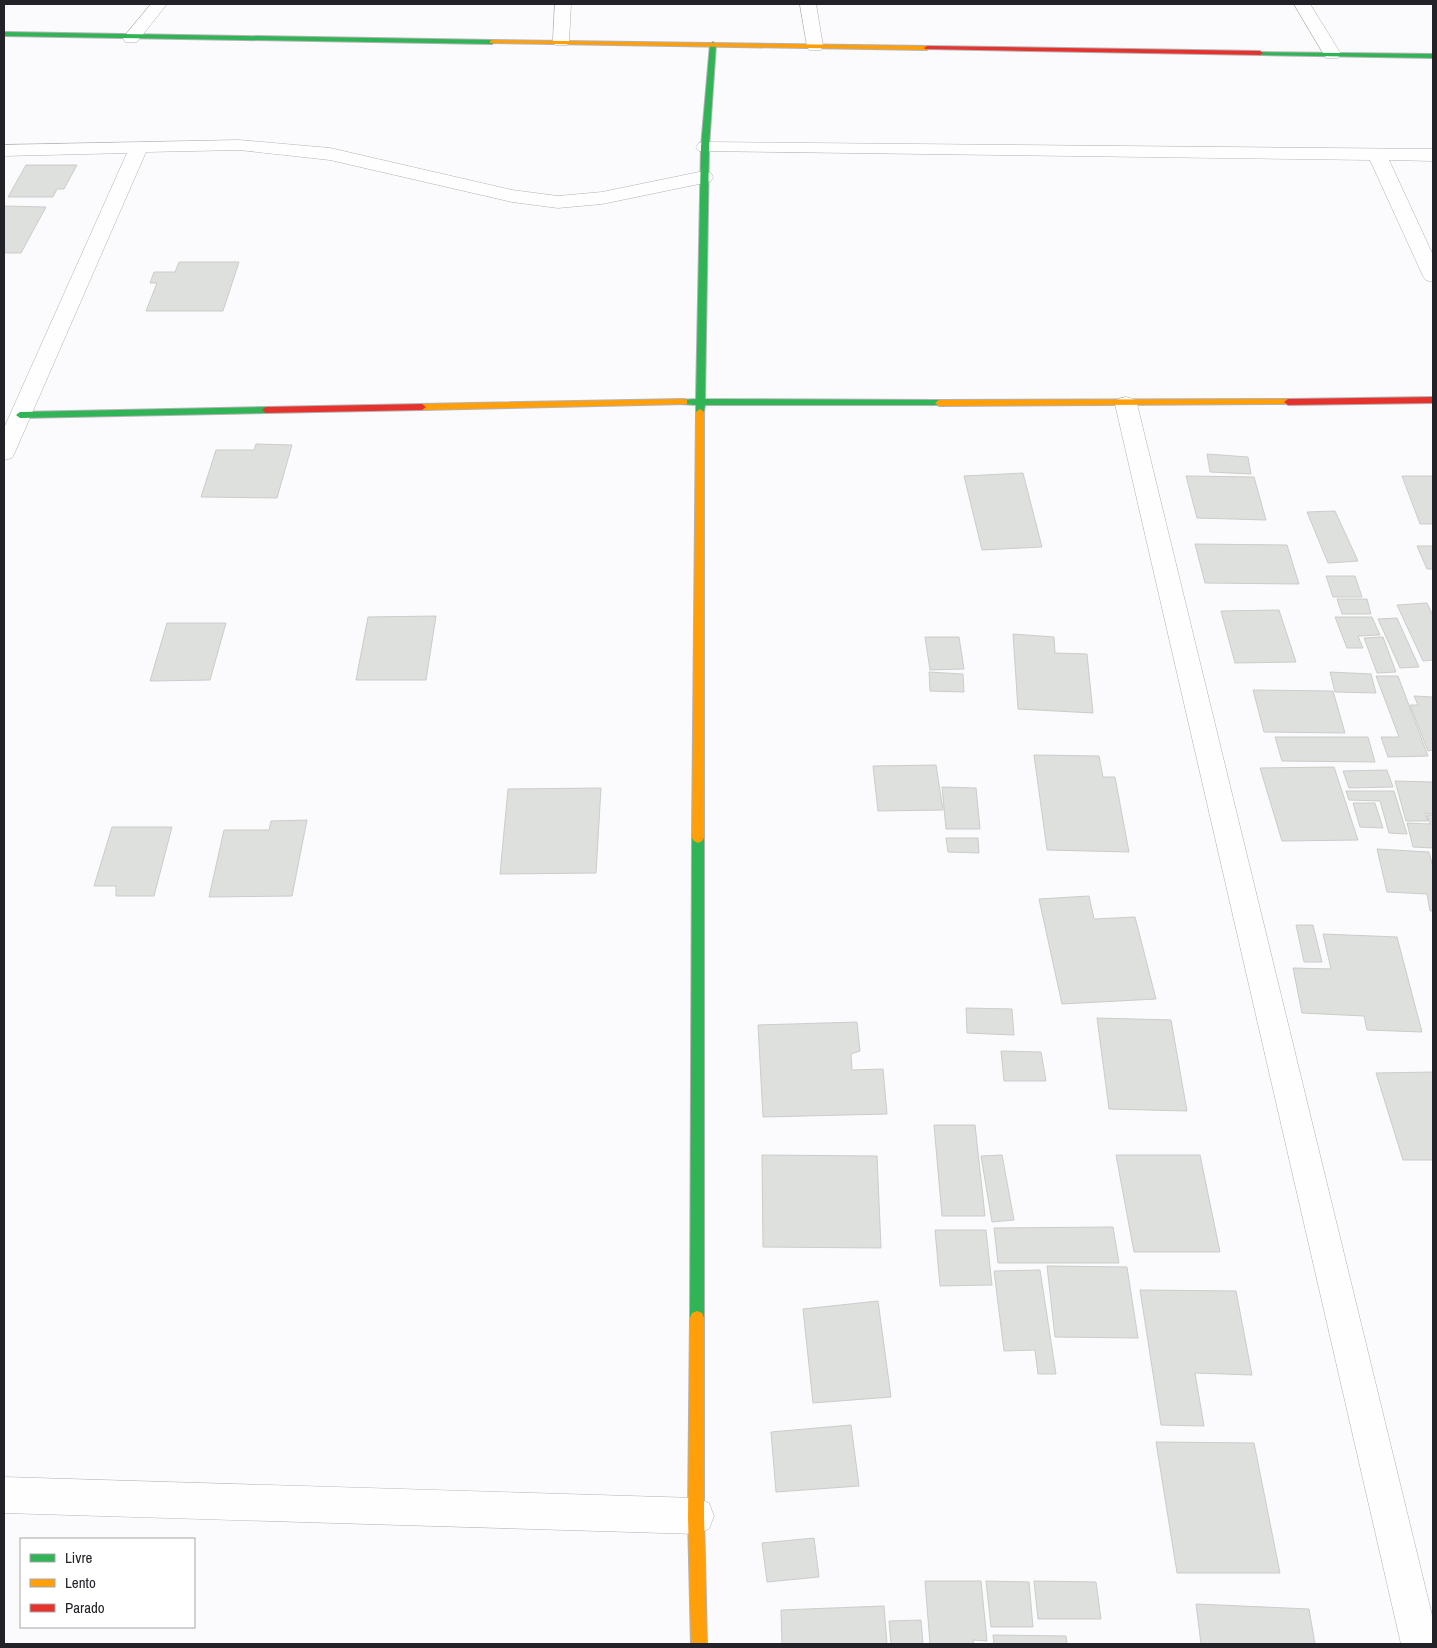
<svg xmlns="http://www.w3.org/2000/svg" width="1437" height="1648" font-family="'Archivo Narrow',sans-serif">
<style>
.building{fill:#dee0dd;stroke:#ccccca}
.lines{fill:none;stroke-linecap:round;stroke-linejoin:round}
.street-casing{stroke:#b2b2b6;stroke-width:1}
.fast-casing{stroke:#b2b2b6;stroke-width:2}
.slow-casing{stroke:#b2b2b6;stroke-width:2}
.jam-casing{stroke:#b2b2b6;stroke-width:2}
.street{fill:#fefeff;fill-rule:evenodd}
.fast{fill:#30b455;fill-rule:evenodd}
.slow{fill:#ff9f0a;fill-rule:evenodd}
.jam{fill:#e5322d;fill-rule:evenodd}
</style>
<rect width="100%" height="100%" fill="#fbfbfd"/>
<!-- building -->
<path class="building" d="M26,165H77L64,189H57L53,197H8Z
M4,206L46,207L21,253H4Z
M179,262H239L223,311H146L157,283H150L154,272H175Z
M256,444L292,445L277,498L201,497L216,450H254Z
M1207,454L1248,457L1251,474L1210,472Z
M1023,473L1042,547L982,550L964,476Z
M1186,476L1254,477L1266,520L1197,518Z
M1402,476H1433V524H1420Z
M1335,511L1358,561L1328,563L1307,512Z
M1195,544L1287,545L1299,584L1205,583Z
M1417,546H1433V569H1427Z
M1326,576H1355L1362,597H1333Z
M1337,599H1367L1371,614H1342Z
M1427,603L1433,616V660L1423,661L1397,605Z
M1279,610L1296,662L1235,663L1221,611Z
M436,616L426,680H356L368,617Z
M1335,617H1372L1380,635L1358,636L1363,648H1347Z
M1397,618L1419,667L1400,668L1378,619Z
M167,623H226L210,680L150,681Z
M1013,634L1054,637L1055,653L1087,654L1093,713L1018,709Z
M925,637H959L964,669L930,670Z
M1383,637L1396,672L1377,673L1364,638Z
M929,672L963,674L964,692L930,691Z
M1330,672L1371,674L1376,693L1335,692Z
M1376,676H1398L1428,756L1388,757L1381,737H1399Z
M1253,690L1333,691L1345,733L1264,732Z
M1414,696L1433,697V750L1428,751L1410,705H1418Z
M1275,737H1368L1375,762L1282,761Z
M1034,755L1099,756L1103,777H1115L1129,852L1047,850Z
M936,765L943,810L878,811L873,766Z
M1334,767L1358,840L1282,841L1260,768Z
M1387,770L1393,787L1349,788L1343,771Z
M1395,781L1433,782V814L1425,813L1428,821H1406Z
M942,787L976,788L980,829H946Z
M601,788L596,873L500,874L508,789Z
M1346,791H1394L1407,834L1389,833L1380,801L1349,800Z
M1353,803H1375L1383,828L1360,827Z
M1427,815H1433V848L1413,847L1407,823L1430,824Z
M307,820L292,896L209,897L224,830H269L271,821Z
M112,827H172L154,896H116V886H94Z
M946,838H978L979,853L948,852Z
M1377,849L1429,852L1433,867V911H1430L1427,894L1387,892Z
M1089,896L1094,919L1135,917L1156,999L1062,1004L1039,899Z
M1296,925H1313L1322,962H1304Z
M1323,934L1397,937L1422,1032L1367,1030L1364,1016L1302,1013L1293,968L1331,969Z
M966,1008L1012,1009L1014,1035L967,1033Z
M1097,1018L1171,1020L1187,1111L1109,1109Z
M857,1022L860,1051L851,1054L852,1070L883,1069L887,1114L763,1117L758,1025Z
M1001,1051L1041,1052L1046,1081H1004Z
M1433,1072V1160H1403L1376,1073Z
M934,1125H975L985,1216H942Z
M762,1155L877,1156L881,1248L763,1247Z
M1002,1155L1014,1220L992,1222L981,1156Z
M1116,1155H1200L1220,1252H1134Z
M1113,1227L1119,1263H998L994,1228Z
M935,1230H986L992,1285L940,1286Z
M1047,1266L1127,1267L1138,1338L1055,1337Z
M1040,1270L1056,1374H1038L1035,1350L1004,1351L994,1271Z
M1140,1290L1236,1291L1252,1375L1195,1373L1204,1426L1161,1425Z
M878,1301L891,1397L813,1403L803,1309Z
M851,1425L859,1486L776,1492L771,1432Z
M1156,1442L1254,1443L1280,1573H1177Z
M814,1538L819,1577L767,1582L762,1543Z
M925,1581H981L987,1641L973,1640L974,1644H930Z
M986,1581L1029,1582L1033,1627H991Z
M1034,1581L1096,1582L1101,1619H1038Z
M1196,1604L1309,1609L1315,1644H1201Z
M884,1606L887,1644H782L781,1610Z
M921,1620L923,1644H891L889,1621Z
M993,1635L1066,1636L1067,1644H994Z"/>
<g class="lines">
<!-- street casing -->
<g class="street-casing">
<path id="street" d="M151,4H167L137,42H125L123,38Z
M555,4H571L569,41L567,45H555L553,41Z
M800,4H816L823,46L821,50H809L807,46Z
M1294,4H1310L1341,54L1338,58H1326Z
M239,140L330,148L512,190L558,196L602,192L704,171L711,173L713,177L711,181L704,183L602,204L558,208L512,202L330,160L239,150L146,152L15,452L12,458L4,460V428L127,153L4,156V145Z
M705,142L1433,149V161L1389,160L1433,255V282L1426,280L1423,276L1370,160L699,151L696,147L699,143Z
M1126,397L1134,399L1137,404L1433,1619V1644H1401L1115,404L1118,399Z
M4,1477L696,1498L709,1503L714,1516L709,1529L696,1534L4,1513Z"/>
</g>
<!-- fast casing -->
<g class="fast-casing">
<path id="fast" d="M4,32L492,40L495,42L492,44L4,36Z
M713,42L716,44L709,147L705,399L939,400L943,403L942,405H705L704,412L700,415L696,412V405L681,404V400L696,399L701,147L710,44Z
M1258,52L1433,54V58L1260,55L1257,53Z
M266,407L270,410L266,413L20,418L16,415L20,412Z
M698,833L702,835L704,838V1318L702,1323L697,1325L692,1323L690,1318L692,838L694,835Z"/>
</g>
<!-- slow casing -->
<g class="slow-casing">
<path id="slow" d="M492,40L927,46L930,48L927,50L490,43V41Z
M684,399L687,400V404L422,410L418,407L422,404Z
M1288,399L1292,402L1291,404L939,406L935,403L939,400Z
M700,409L704,412V838L702,841L698,843L694,841L692,838L696,412Z
M697,1311L702,1313L704,1318V1516L707,1644H691L688,1516L690,1318L692,1313Z"/>
</g>
<!-- jam casing -->
<g class="jam-casing">
<path id="jam" d="M927,46L1260,51L1263,53L1260,55L925,49L924,48Z
M1433,397V403L1288,405L1284,402L1288,399Z
M422,404L426,407L422,410L266,413L262,410L266,407Z"/>
</g>
<!-- street -->
<use href="#street" class="street"/>
<!-- fast -->
<use href="#fast" class="fast"/>
<!-- slow -->
<use href="#slow" class="slow"/>
<!-- jam -->
<use href="#jam" class="jam"/>
</g>
<!-- border -->
<rect width="1437" height="1648" fill="none" stroke="#222228" stroke-width="10"/>
<!-- legend -->
<rect x="20" y="1538" width="175" height="90" fill="#ffffff" stroke="#a7a7a9"/>
<rect x="30" y="1554" width="25" height="8" fill="#30b455" stroke="#a7a7a9"/>
<text x="65" y="1563" font-size="15" fill="#222228">Livre</text>
<rect x="30" y="1579" width="25" height="8" fill="#ff9f0a" stroke="#a7a7a9"/>
<text x="65" y="1588" font-size="15" fill="#222228">Lento</text>
<rect x="30" y="1604" width="25" height="8" fill="#e5322d" stroke="#a7a7a9"/>
<text x="65" y="1613" font-size="15" fill="#222228">Parado</text>
</svg>
